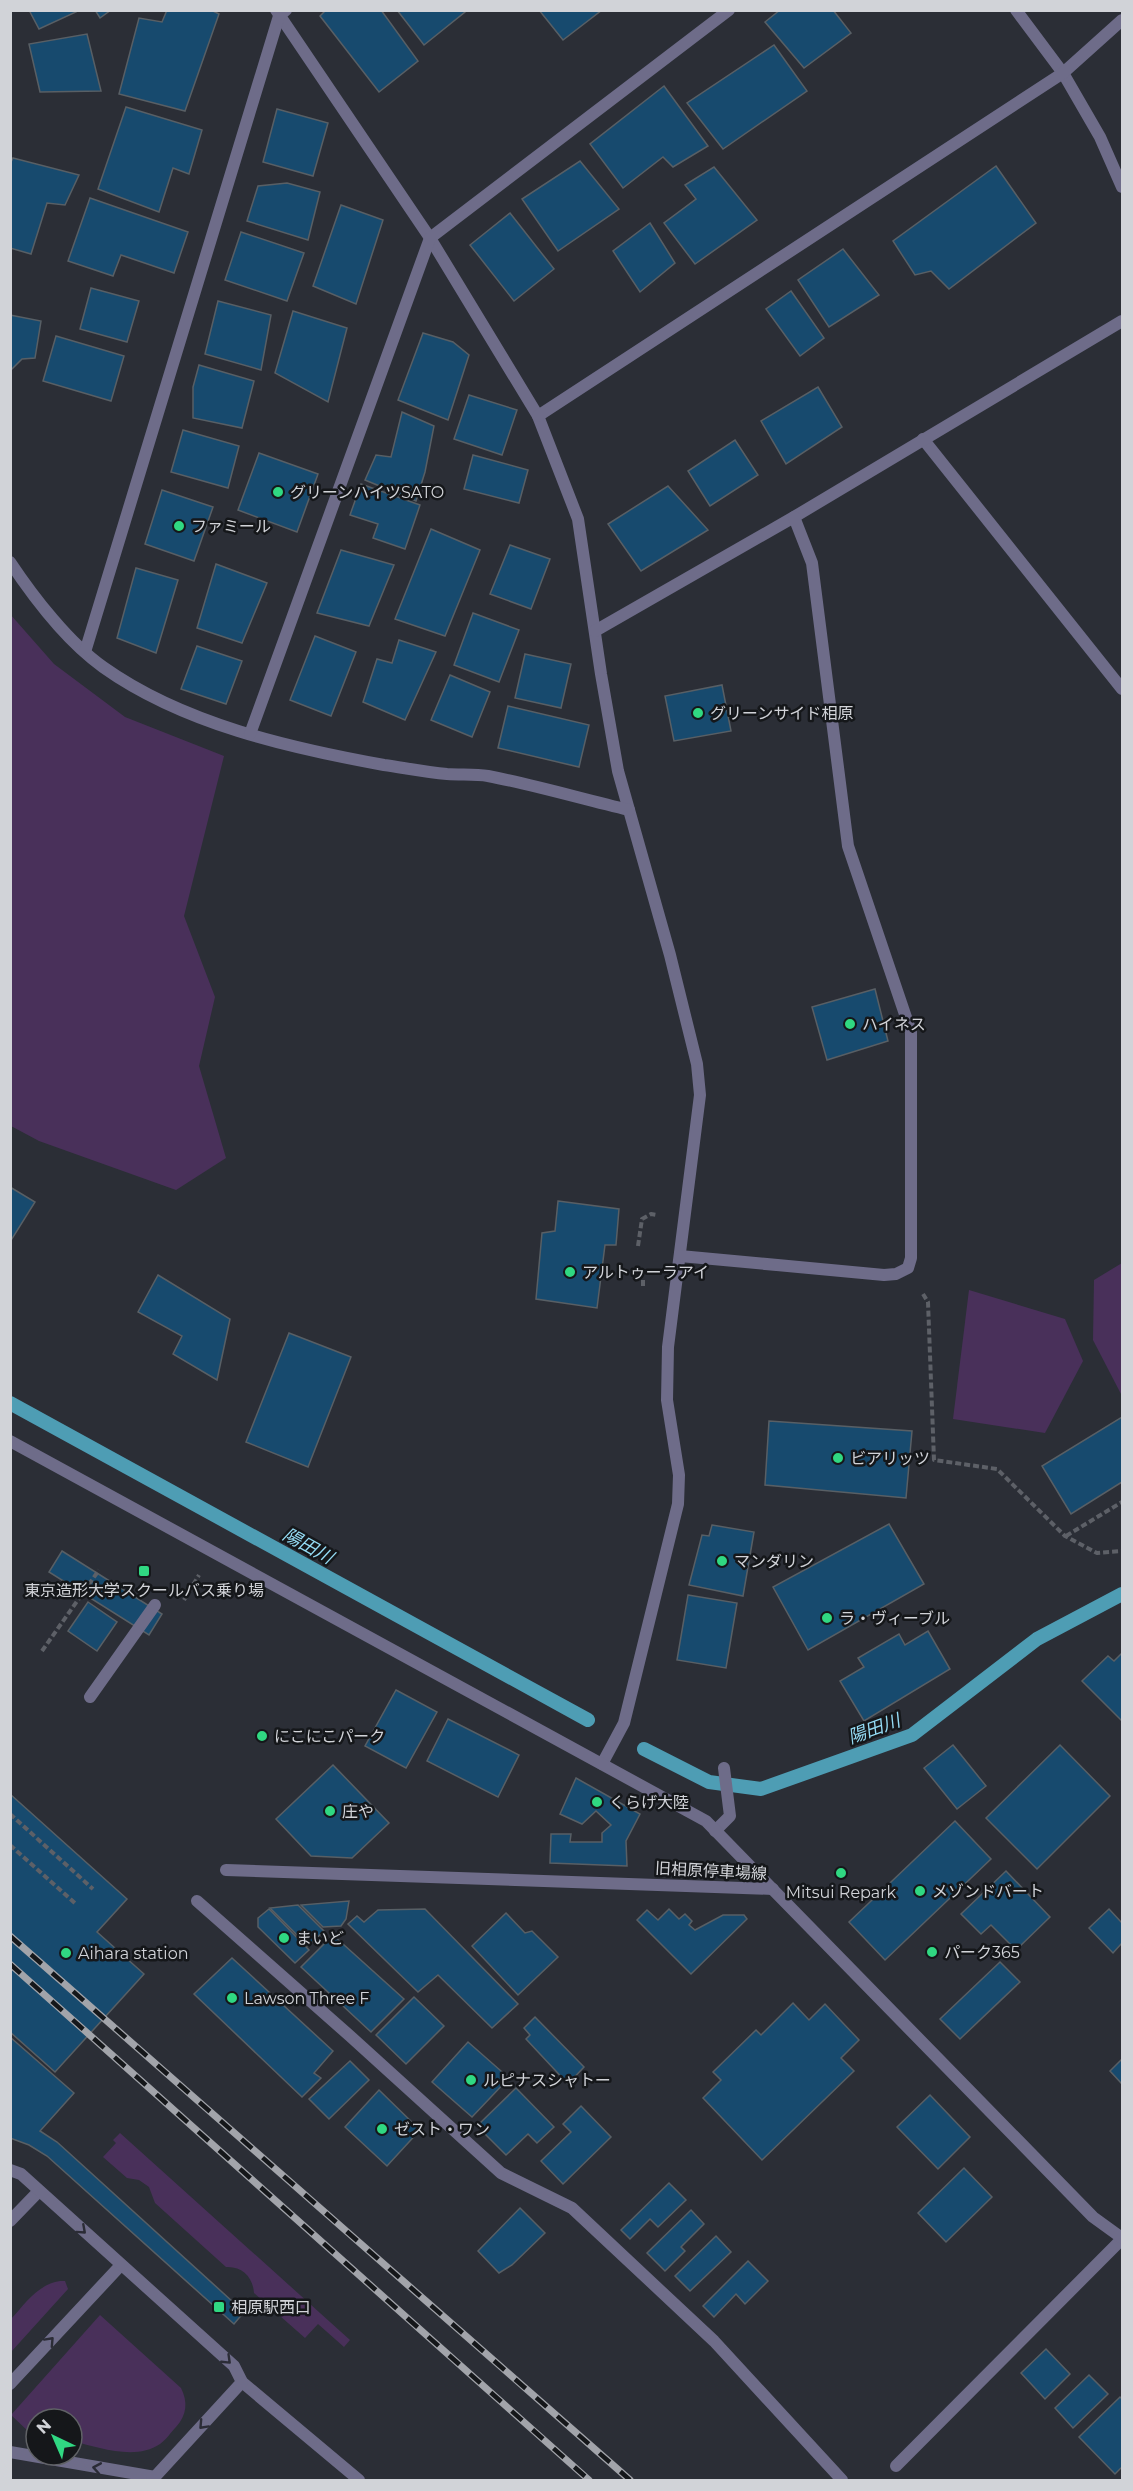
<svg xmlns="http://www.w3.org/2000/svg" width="1133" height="2491" viewBox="0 0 1133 2491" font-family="Montserrat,'Noto Sans JP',sans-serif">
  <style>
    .green { fill: #49305a }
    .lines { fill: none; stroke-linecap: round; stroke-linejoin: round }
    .stream { stroke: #4e9db4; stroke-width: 14 }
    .building { fill: #174a6e; stroke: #585f65; stroke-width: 1.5 }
    .path { stroke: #5d6067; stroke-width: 4; stroke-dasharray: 6 3; stroke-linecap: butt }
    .lane { stroke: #6e6c89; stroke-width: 12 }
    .street { stroke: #6e6c89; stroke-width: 12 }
    .rail-casing { stroke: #a2a4aa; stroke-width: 7 }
    .rail { stroke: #15171a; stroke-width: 4.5; stroke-dasharray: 14; stroke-linecap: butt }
    .oneway { stroke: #2b2c36 }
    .poi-dot { fill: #30d882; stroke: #15171a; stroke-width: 2 }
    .labels { text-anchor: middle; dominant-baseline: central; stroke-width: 5; stroke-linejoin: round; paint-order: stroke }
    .poi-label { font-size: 16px; fill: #d1d3d8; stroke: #15171a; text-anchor: start }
    .street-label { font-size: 16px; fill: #d1d3d8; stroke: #15171a }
    .water-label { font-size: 18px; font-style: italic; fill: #94dbf4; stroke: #15171a }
  </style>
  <rect width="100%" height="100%" fill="#2b2e36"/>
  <g class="green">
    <path d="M10,614L54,664L125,717L224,756L184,916L215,997L199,1066L226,1158L176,1190L39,1141L11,1126Z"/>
    <path d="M1122,1263V1393L1121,1394L1093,1340L1094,1280Z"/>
    <path d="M969,1290L1065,1319L1083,1361L1045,1433L953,1419Z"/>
    <path d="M120,2133L350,2340L344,2347L318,2324L305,2338L254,2293C253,2277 242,2266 226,2267L155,2203L149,2187L139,2180L127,2178L103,2157L116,2143L113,2140Z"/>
    <path d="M60,2281H65L68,2289L11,2352V2319C25,2304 38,2284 60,2281Z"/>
    <path d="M100,2315L181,2388C188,2402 187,2415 176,2427C171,2432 166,2440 160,2444C135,2461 98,2447 72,2441V2419H36V2434L29,2432L11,2415Z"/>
  </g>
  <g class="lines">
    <g class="stream">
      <path d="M10,1403L588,1720"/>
      <path d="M644,1749L709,1782L761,1789L912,1735L1037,1639L1122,1594"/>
    </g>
  </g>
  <g class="building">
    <path d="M29,10H75L76,12L39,29Z"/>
    <path d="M95,10H111L100,18Z"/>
    <path d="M167,10H211L219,14L185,111L119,94L139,18L162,22Z"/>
    <path d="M326,10H381L418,61L379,92L320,16Z"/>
    <path d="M397,10H464L465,12L424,45Z"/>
    <path d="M539,10H602L563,40Z"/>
    <path d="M780,10H833L851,33L804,68L765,22Z"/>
    <path d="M87,34L101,91L40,92L29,44Z"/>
    <path d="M774,45L807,91L723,149L687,103Z"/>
    <path d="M664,86L708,146L673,167L663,157L623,188L590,144Z"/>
    <path d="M126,107L202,130L189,174L173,168L159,212L98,189Z"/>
    <path d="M277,109L328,123L313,176L263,162Z"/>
    <path d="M13,158L79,175L65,205L47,203L31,254L10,248V164Z"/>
    <path d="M580,161L619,209L558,251L522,199Z"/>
    <path d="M996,166L1036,223L949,289L931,271L915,275L893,241Z"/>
    <path d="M714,167L757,220L695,264L664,223L696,199L685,185Z"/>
    <path d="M287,183L320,192L308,240L247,221L258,186Z"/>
    <path d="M90,198L188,232L174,273L121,255L113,276L68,261Z"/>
    <path d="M341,205L383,220L356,304L313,286Z"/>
    <path d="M510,213L554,269L514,301L470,245Z"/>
    <path d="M650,223L675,263L640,292L613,251Z"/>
    <path d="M241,232L304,253L287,301L225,280Z"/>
    <path d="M843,249L879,295L829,327L798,280Z"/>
    <path d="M91,288L139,301L127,342L80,329Z"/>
    <path d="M791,291L824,338L800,356L766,309Z"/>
    <path d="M218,301L271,315L261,370L205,354Z"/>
    <path d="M293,311L347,328L328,402L275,373Z"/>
    <path d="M10,315L41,321L35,358L22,359L12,369H10Z"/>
    <path d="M423,333L453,342L469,355L448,420L398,400Z"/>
    <path d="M56,336L124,356L111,401L43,381Z"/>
    <path d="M199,365L254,381L242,428L193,418V387Z"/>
    <path d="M818,387L842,427L786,464L761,421Z"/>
    <path d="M469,395L517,410L502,455L454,439Z"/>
    <path d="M402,412L434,426L425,472L416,501L365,480L376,455L391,457Z"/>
    <path d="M183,430L239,446L228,488L171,472Z"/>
    <path d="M735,440L758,475L710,506L688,471Z"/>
    <path d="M259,453L318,474L297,532L238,510Z"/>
    <path d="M473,455L528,470L519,503L464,489Z"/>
    <path d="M361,484L420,505L405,549L373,538L378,524L350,515Z"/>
    <path d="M668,486L708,530L641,571L608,524Z"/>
    <path d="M162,490L213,507L194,561L145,544Z"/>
    <path d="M431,529L480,550L445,636L395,619Z"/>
    <path d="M510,545L550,559L531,609L490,594Z"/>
    <path d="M341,550L394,565L369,626L317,613Z"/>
    <path d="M216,564L267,583L242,643L197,628Z"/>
    <path d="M136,568L178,580L156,653L117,638Z"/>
    <path d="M473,613L519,630L499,682L454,665Z"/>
    <path d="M315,636L356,652L331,716L290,700Z"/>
    <path d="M399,640L436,652L405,720L363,702L377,659L392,663Z"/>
    <path d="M197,646L242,661L226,704L181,689Z"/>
    <path d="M525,654L571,664L561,708L515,698Z"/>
    <path d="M450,675L490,692L472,737L431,720Z"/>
    <path d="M722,685L731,731L674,741L665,696Z"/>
    <path d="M508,706L589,725L579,767L498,748Z"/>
    <path d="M875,989L888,1041L827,1060L812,1007Z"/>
    <path d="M10,1187L35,1202L10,1242Z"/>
    <path d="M558,1201L619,1209L616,1245H605L597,1308L536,1299L542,1233L555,1231Z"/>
    <path d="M158,1275L230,1319L217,1380L173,1354L182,1336L138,1312Z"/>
    <path d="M289,1333L351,1357L308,1467L246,1442Z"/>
    <path d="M1122,1417V1482L1071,1514L1042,1466Z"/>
    <path d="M769,1421L912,1431L906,1498L765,1485Z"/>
    <path d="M889,1524L924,1584L808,1650L773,1587Z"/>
    <path d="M712,1525L754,1532L743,1596L689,1585L702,1535L709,1536Z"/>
    <path d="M62,1551L162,1614L149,1635L49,1572Z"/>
    <path d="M688,1595L737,1603L726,1668L677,1660Z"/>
    <path d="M88,1602L117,1622L97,1651L68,1631Z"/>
    <path d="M928,1631L950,1669L864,1721L840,1681L864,1667L858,1658L899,1634L905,1645Z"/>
    <path d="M1122,1653V1719L1121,1720L1082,1681L1108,1656L1114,1661Z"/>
    <path d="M396,1690L437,1712L406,1768L365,1746Z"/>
    <path d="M448,1719L519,1755L498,1797L427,1761Z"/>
    <path d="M953,1745L986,1786L957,1809L924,1768Z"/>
    <path d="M1060,1745L1110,1796L1037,1869L986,1818Z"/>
    <path d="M333,1765L389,1823L352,1858L311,1856L276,1819Z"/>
    <path d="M576,1778L640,1814L626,1841L627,1866L550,1863L551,1834H571L570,1842H602V1833L611,1825L596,1811L582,1824L560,1814Z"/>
    <path d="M10,1794L127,1899L97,1932L144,1974L55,2072L10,2032Z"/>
    <path d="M955,1821L991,1859L885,1960L849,1922Z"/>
    <path d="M1006,1871L1050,1917L1016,1950L991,1925L981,1934L961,1914Z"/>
    <path d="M349,1901L346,1919L341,1926L323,1927L301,1905Z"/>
    <path d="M298,1905L324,1931L308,1946L270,1908Z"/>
    <path d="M269,1909L309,1950L295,1963L258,1927V1918Z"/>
    <path d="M425,1909L518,2004L492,2028L438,1975L418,1992L348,1924L357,1916L364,1922L378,1910Z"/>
    <path d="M669,1909L679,1919L685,1914L692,1921L689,1925L695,1930L723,1915H744L747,1919L691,1974L637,1920L647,1910L658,1920Z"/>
    <path d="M1109,1909L1122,1923V1943L1113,1953L1089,1928Z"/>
    <path d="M506,1913L525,1933L532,1931L558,1957L518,1995L472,1946Z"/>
    <path d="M333,1935L404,1999L371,2032L301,1967Z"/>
    <path d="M232,1958L333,2051L314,2073L321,2078L302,2097L194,1994Z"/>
    <path d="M1000,1962L1020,1982L960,2039L940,2019Z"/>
    <path d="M414,1997L444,2026L406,2064L376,2035Z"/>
    <path d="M793,2003L809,2020L825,2004L859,2040L841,2058L854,2071L762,2160L703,2098L721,2080L713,2072L756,2030L761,2035Z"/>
    <path d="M535,2017L584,2067L568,2084L526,2039L530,2035L524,2028Z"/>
    <path d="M10,2037L74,2093L40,2131L57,2142L244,2312L234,2324L47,2156L29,2145L10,2138Z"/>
    <path d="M468,2042L509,2078L472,2117L432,2082Z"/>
    <path d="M1122,2059V2084L1110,2071Z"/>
    <path d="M350,2061L369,2080L329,2119L309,2099Z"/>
    <path d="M516,2088L554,2127L537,2143L528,2134L506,2155L477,2126Z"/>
    <path d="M379,2090L420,2130L387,2166L345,2127Z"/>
    <path d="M930,2095L970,2137L938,2169L897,2127Z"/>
    <path d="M581,2106L611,2137L563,2184L541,2161L571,2132L563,2124Z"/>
    <path d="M964,2168L992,2197L946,2242L918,2213Z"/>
    <path d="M669,2183L686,2200L658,2227L650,2219L630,2239L621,2230Z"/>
    <path d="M520,2208L545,2233L512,2265L499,2273L478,2251Z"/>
    <path d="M691,2210L704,2224L681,2247L685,2251L665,2271L647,2253Z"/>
    <path d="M716,2236L731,2252L690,2291L675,2276Z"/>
    <path d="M748,2261L768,2281L745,2304L736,2294L714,2317L703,2306Z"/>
    <path d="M1046,2349L1070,2374L1045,2399L1021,2373Z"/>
    <path d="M1089,2375L1108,2394L1073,2428L1055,2408Z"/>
    <path d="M1120,2397L1122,2399V2467L1115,2474L1079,2437Z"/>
  </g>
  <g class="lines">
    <g class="path">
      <path d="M638,1246L642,1219L651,1214L657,1215"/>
      <path d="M643,1280V1289"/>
      <path d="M923,1294L928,1302L934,1460L997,1469L1065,1536L1097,1553L1122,1551"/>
      <path d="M1066,1536L1122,1502"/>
      <path d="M184,1600L199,1575"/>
      <path d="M42,1651L99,1570"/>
      <path d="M10,1814L93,1889"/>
      <path d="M10,1845L77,1905"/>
    </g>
    <g class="lane">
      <path d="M715,1831L730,1816L724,1768"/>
      <path d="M197,1901L350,2036L501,2173L572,2208L714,2341L842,2480"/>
      <path d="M10,2221L39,2191"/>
      <path d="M10,2384L121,2265"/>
      <path d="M896,2466L1122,2239"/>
    </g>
    <g class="street">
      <path d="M276,10L430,238L538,416L578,519L601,674L618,771L670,955L697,1064L700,1095L668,1347L667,1400L679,1475L678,1504L624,1723L602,1764"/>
      <path d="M1016,10L1063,73L1100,137L1122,187"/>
      <path d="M538,416L1063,73L1122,20"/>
      <path d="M923,439L1122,689"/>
      <path d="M10,562C34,598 69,643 103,667C183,724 290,748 384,765C405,768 426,772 447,774C461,775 475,774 488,776C535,785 582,799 629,810"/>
      <path d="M595,631L794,517L1122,321"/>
      <path d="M85,652L279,16L286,10"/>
      <path d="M250,734L430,238L729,10"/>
      <path d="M680,1256L884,1275L896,1274L908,1268L911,1258V1032L848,846L812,563L794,517"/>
      <path d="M10,1441L706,1821L1093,2217L1122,2238"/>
      <path d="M90,1697L155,1605"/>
      <path d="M226,1870L773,1889"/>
      <path d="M10,2170L21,2174L234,2366L242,2382L359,2480"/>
      <path d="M10,2452L155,2477"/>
      <path d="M152,2480L242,2382"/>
    </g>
    <g class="rail-casing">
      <g id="rail">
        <path d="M10,1936L630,2480"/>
        <path d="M10,1964L589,2480"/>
      </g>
    </g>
    <use href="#rail" class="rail"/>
  </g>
  <defs><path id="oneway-chevron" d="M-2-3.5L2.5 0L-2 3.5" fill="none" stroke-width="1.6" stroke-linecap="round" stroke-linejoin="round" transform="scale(1.5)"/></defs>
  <g class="oneway">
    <use href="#oneway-chevron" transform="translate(82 2230) rotate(42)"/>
    <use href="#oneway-chevron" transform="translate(50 2341) rotate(-47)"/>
    <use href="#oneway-chevron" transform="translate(227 2360) rotate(44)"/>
    <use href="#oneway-chevron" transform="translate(203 2425) rotate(133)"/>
    <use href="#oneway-chevron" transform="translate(97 2468) rotate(-170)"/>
  </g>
  <g class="poi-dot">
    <circle cx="278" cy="492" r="6"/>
    <circle cx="179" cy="526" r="6"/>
    <circle cx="698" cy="713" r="6"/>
    <circle cx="850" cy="1024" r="6"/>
    <circle cx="570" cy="1272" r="6"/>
    <circle cx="838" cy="1458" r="6"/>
    <circle cx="722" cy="1561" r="6"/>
    <rect x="138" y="1565" width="12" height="12" rx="3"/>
    <circle cx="827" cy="1618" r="6"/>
    <circle cx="262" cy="1736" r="6"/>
    <circle cx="597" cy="1802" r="6"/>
    <circle cx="330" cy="1811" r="6"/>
    <circle cx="841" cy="1873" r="6"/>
    <circle cx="920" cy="1891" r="6"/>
    <circle cx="284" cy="1938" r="6"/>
    <circle cx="932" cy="1952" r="6"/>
    <circle cx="66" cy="1953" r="6"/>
    <circle cx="232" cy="1998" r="6"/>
    <circle cx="471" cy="2080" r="6"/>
    <circle cx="382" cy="2129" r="6"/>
    <rect x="213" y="2301" width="12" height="12" rx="3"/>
  </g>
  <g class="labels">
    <g class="poi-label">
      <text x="290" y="492">グリーンハイツSATO</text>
      <text x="191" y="526">ファミール</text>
      <text x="710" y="713">グリーンサイド相原</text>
      <text x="862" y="1024">ハイネス</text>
      <text x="582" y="1272">アルトゥーラアイ</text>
      <text x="850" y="1458">ビアリッツ</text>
      <text x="734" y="1561">マンダリン</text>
      <text x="144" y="1590" text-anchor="middle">東京造形大学スクールバス乗り場</text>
      <text x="839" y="1618">ラ・ヴィーブル</text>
      <text x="274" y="1736">にこにこパーク</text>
      <text x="609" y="1802">くらげ大陸</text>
      <text x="342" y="1811">庄や</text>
      <text x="932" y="1891">メゾンドバート</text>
      <text x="841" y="1892" text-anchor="middle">Mitsui Repark</text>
      <text x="296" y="1938">まいど</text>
      <text x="944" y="1952">パーク365</text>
      <text x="78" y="1953">Aihara station</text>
      <text x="244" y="1998">Lawson Three F</text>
      <text x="483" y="2080">ルピナスシャトー</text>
      <text x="394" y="2129">ゼスト・ワン</text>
      <text x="231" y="2307">相原駅西口</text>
    </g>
    <g class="street-label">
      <text transform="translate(711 1871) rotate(3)">旧相原停車場線</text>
    </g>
    <g class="water-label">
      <text transform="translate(308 1546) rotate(29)">陽田川</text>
      <text transform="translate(874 1729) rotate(-20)">陽田川</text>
    </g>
  </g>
  <rect width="1133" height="2491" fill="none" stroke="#d1d3d8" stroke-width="24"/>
  <g transform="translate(54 2437) rotate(316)"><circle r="28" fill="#15171a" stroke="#606266" stroke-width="1.5"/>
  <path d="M0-4.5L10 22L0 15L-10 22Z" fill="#30d882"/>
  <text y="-9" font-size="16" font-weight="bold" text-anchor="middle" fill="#d1d3d8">N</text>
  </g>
</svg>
